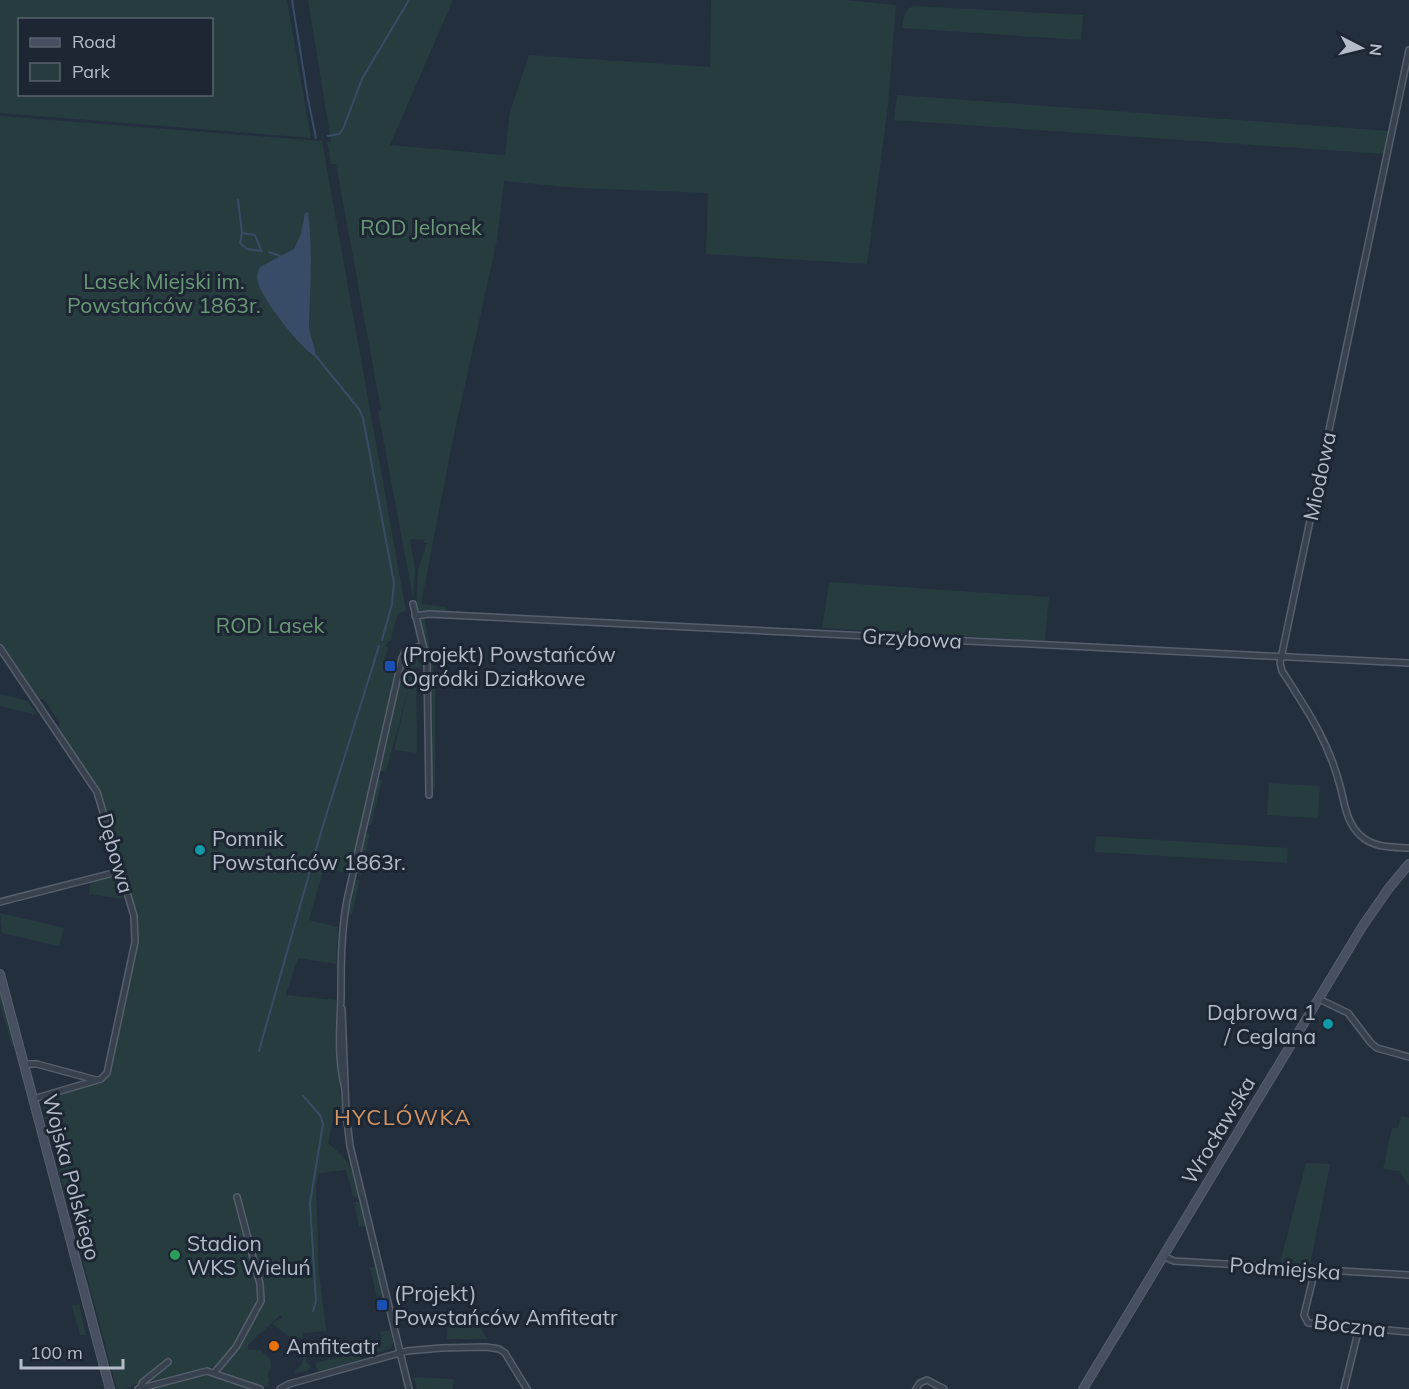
<svg xmlns="http://www.w3.org/2000/svg" width="1409" height="1389" viewBox="0 0 1409 1389" font-family="Mulish,sans-serif">
  <style>
    .green { fill: #263c3f; fill-rule: evenodd }
    .water { fill: #394c67 }
    .lines { fill: none; stroke-linecap: round; stroke-linejoin: round }
    .stream { stroke: #394c67; stroke-width: 2 }
    .street-casing { stroke: #565f6c; stroke-width: 8 }
    .secondary-casing { stroke: #565f6c; stroke-width: 10 }
    .street { stroke: #38414e; stroke-width: 5 }
    .secondary { stroke: #465061; stroke-width: 8 }
    .transit-dot { fill: #1a4fb4; stroke: #1d2633; stroke-width: 2 }
    .culture-dot { fill: #0f9aa8; stroke: #1d2633; stroke-width: 2 }
    .leisure-dot { fill: #2e9e5b; stroke: #1d2633; stroke-width: 2 }
    .food-dot { fill: #e8710a; stroke: #1d2633; stroke-width: 2 }
    .labels { text-anchor: middle; dominant-baseline: central; stroke-width: 6; stroke-linejoin: round; paint-order: stroke }
    .park-label { font-size: 21px; fill: #6b9a76; stroke: #1d2633 }
    .street-label { font-size: 21px; fill: #b4bcc9; stroke: #1d2633 }
    .poi-label { font-size: 21px; fill: #b4bcc9; stroke: #1d2633; text-anchor: start }
    .neighbourhood-label { font-size: 22px; letter-spacing: 1.5px; fill: #d59563; stroke: #1d2633 }
  </style>
  <rect width="100%" height="100%" fill="#242f3e"/>
  <g class="green">
    <path d="M0,0H287L311,138L0,113ZM20,20H212V94H20Z"/>
    <path d="M308,0H453L390,145L505,155L510,111L529,55L710,67L711,0H845L896,5L888,106L867,264L706,254L708,193L578,188L504,181L497,240L453,439L421,604L446,607L445,613L419,612L416,609L418,570L427,543H424V540L410,539L415,569L413,598L378,411L381,410L336,164H331L327,142H331Z"/>
    <path d="M914,6L1083,15L1081,40L902,28C904,18 903,9 914,6Z"/>
    <path d="M897,95L1389,131L1384,154L894,120Z"/>
    <path d="M0,116L322,141L406,611L398,613L390,641H388L386,646L388,647L383,665L397,669L349,874L324,868L309,920L338,927L336,964L298,958L286,995L336,1000V1047L342,1113L334,1115L328,1143C352,1163 352,1168 359,1198L353,1196L346,1170L319,1173L316,1184L319,1272L330,1360L363,1351L360,1360L320,1371L316,1368V1363L329,1359L326,1331L303,1333V1338L292,1339L272,1323L282,1318L280,1315L248,1345V1350H260L270,1359L271,1367L267,1376L269,1378L268,1387C248,1384 230,1375 212,1367L147,1385L135,1384L127,1389H117L55,1155L61,1152L60,1144L52,1143L41,1100L45,1097L102,1083L106,1080L111,1073L137,946L138,931L133,904L104,803L94,781L59,731L58,726L61,723L58,720L54,722L57,719L43,698L38,701L0,645Z"/>
    <path d="M829,582L1049,597L1045,641L822,628Z"/>
    <path d="M424,616L433,667V688L435,689V789L431,787L429,656L419,622Z"/>
    <path d="M413,651L422,667L413,668H416L417,753L394,750L410,682L386,772L380,771L405,659L407,653Z"/>
    <path d="M0,694L28,701L37,715L0,706Z"/>
    <path d="M378,779L382,780L371,826L367,825Z"/>
    <path d="M1269,783L1320,786L1318,818L1267,815Z"/>
    <path d="M365,833L370,834L361,875L356,873Z"/>
    <path d="M1096,836L1288,848L1287,863L1095,852Z"/>
    <path d="M117,875L123,899L89,894L90,881Z"/>
    <path d="M356,880H360L352,915L348,914L354,881Z"/>
    <path d="M0,913L64,928L59,946L2,933Z"/>
    <path d="M0,988L15,1045L12,1046L0,1004Z"/>
    <path d="M1401,1116L1409,1118V1186L1400,1171L1383,1169L1392,1128H1398Z"/>
    <path d="M53,1152L84,1272H83L52,1155Z"/>
    <path d="M1306,1163L1330,1164L1310,1265L1280,1263Z"/>
    <path d="M354,1202H360L366,1226L359,1227Z"/>
    <path d="M375,1266L382,1295L377,1297L370,1268Z"/>
    <path d="M85,1280H87L115,1389L113,1388Z"/>
    <path d="M79,1304L86,1333V1335H80L72,1306Z"/>
    <path d="M448,1321L477,1323L487,1339H447Z"/>
    <path d="M390,1330L393,1342L391,1348L377,1353L374,1343L382,1341L380,1332Z"/>
    <path d="M304,1342L306,1362L311,1366L307,1371L295,1373V1370C306,1364 306,1354 297,1345Z"/>
    <path d="M202,1375L216,1376L251,1389H149Z"/>
    <path d="M414,1377L454,1379L453,1389H417Z"/>
  </g>
  <path class="water" d="M308,212C313,249 310,288 309,325C309,336 317,349 315,356C302,350 263,300 259,285C256,278 257,273 260,267L294,249L301,234L305,213Z"/>
  <g class="lines">
    <g class="stream">
      <path d="M292,0L308,99L316,138"/>
      <path d="M328,136L339,134L343,129L362,79L409,0"/>
      <path d="M238,200L242,233L240,243L247,249L262,251"/>
      <path d="M242,233L255,235L261,250"/>
      <path d="M269,252L280,256"/>
      <path d="M315,355L359,409L363,418L394,583L392,604L382,640"/>
      <path d="M259,1051L321,832L379,646"/>
      <path d="M303,1096L320,1115L323,1124L310,1203L316,1301L313,1311"/>
    </g>
    <g class="street-casing">
      <g id="street">
        <path d="M1409,50L1280,663L1282,671C1306,708 1329,742 1340,786C1345,804 1346,823 1361,836C1374,848 1392,847 1409,848"/>
        <path d="M413,604L427,662L429,795"/>
        <path d="M415,616L429,614L1409,663"/>
        <path d="M0,648L97,792L134,916L135,942L107,1073L101,1079L33,1099"/>
        <path d="M0,902L121,871"/>
        <path d="M1319,999L1348,1013L1371,1043L1377,1048L1409,1057"/>
        <path d="M342,1009L346,1112L350,1146L409,1389"/>
        <path d="M24,1064H37L96,1080"/>
        <path d="M345,1089C337,1058 340,1029 341,997C341,965 341,933 347,900L402,658L405,652L423,645"/>
        <path d="M1163,1256L1174,1261L1409,1275"/>
        <path d="M1315,1270L1304,1315L1308,1323L1409,1332"/>
        <path d="M215,1372L236,1347L261,1301L260,1284L237,1197"/>
        <path d="M140,1388L143,1382L168,1362"/>
        <path d="M138,1389L207,1371L260,1389"/>
        <path d="M280,1389L289,1384L407,1351L441,1348L486,1347L499,1349L505,1353L527,1389"/>
        <path d="M916,1389L920,1383L927,1380L944,1389"/>
        <path d="M1344,1389L1359,1328"/>
      </g>
    </g>
    <g class="secondary-casing">
      <g id="secondary">
        <path d="M0,974L110,1389"/>
        <path d="M1083,1389L1362,927L1389,888L1409,864"/>
      </g>
    </g>
    <use href="#street" class="street"/>
    <use href="#secondary" class="secondary"/>
  </g>
  <g class="transit-dot">
    <rect x="384" y="660" width="12" height="12" rx="3"/>
    <rect x="376" y="1299" width="12" height="12" rx="3"/>
  </g>
  <g class="culture-dot">
    <circle cx="200" cy="850" r="6"/>
    <circle cx="1328" cy="1024" r="6"/>
  </g>
  <circle class="leisure-dot" cx="175" cy="1255" r="6"/>
  <circle class="food-dot" cx="274" cy="1346" r="6"/>
  <g class="labels">
    <g class="park-label">
      <text x="421" y="227">ROD Jelonek</text>
      <text x="164" y="281">Lasek Miejski im.<tspan x="164" dy="24">Powstańców 1863r.</tspan></text>
      <text x="270" y="625">ROD Lasek</text>
    </g>
    <g class="street-label">
      <text transform="translate(1319 476) rotate(-78)">Miodowa</text>
      <text transform="translate(912 638) rotate(3)">Grzybowa</text>
      <text transform="translate(116 853) rotate(74)">Dębowa</text>
      <text transform="translate(1218 1130) rotate(-59)">Wrocławska</text>
      <text transform="translate(72 1177) rotate(75)">Wojska Polskiego</text>
      <text transform="translate(1285 1268) rotate(4)">Podmiejska</text>
      <text transform="translate(1350 1325) rotate(7)">Boczna</text>
    </g>
    <g class="poi-label">
      <text x="402" y="654">(Projekt) Powstańców<tspan x="402" dy="24">Ogródki Działkowe</tspan></text>
      <text x="212" y="838">Pomnik<tspan x="212" dy="24">Powstańców 1863r.</tspan></text>
      <text x="1316" y="1012" text-anchor="end">Dąbrowa 1<tspan x="1316" dy="24">/ Ceglana</tspan></text>
      <text x="187" y="1243">Stadion<tspan x="187" dy="24">WKS Wieluń</tspan></text>
      <text x="394" y="1293">(Projekt)<tspan x="394" dy="24">Powstańców Amfiteatr</tspan></text>
      <text x="286" y="1346">Amfiteatr</text>
    </g>
    <g class="neighbourhood-label">
      <text x="403" y="1117">HYCLÓWKA</text>
    </g>
  </g>
  <rect x="18" y="18" width="195" height="78" fill="#1d2633" stroke="#59626f" stroke-width="1.5"/>
  <rect x="30" y="38" width="30" height="9" fill="#465061" stroke="#59626f" stroke-width="1.5"/>
  <text x="72" y="48" font-size="18" fill="#b4bcc9">Road</text>
  <rect x="30" y="63" width="30" height="18" fill="#263c3f" stroke="#59626f" stroke-width="1.5"/>
  <text x="72" y="78" font-size="18" fill="#b4bcc9">Park</text>
  <g transform="translate(1361 48) rotate(97)" stroke="#1d2633" stroke-width="4.5" paint-order="stroke">
  <path d="M0-4.5L10 22L0 15L-10 22Z" fill="#b4bcc9"/>
  <text y="-9" font-size="16" font-weight="bold" text-anchor="middle" fill="#b4bcc9">N</text>
  </g>
  <path d="M21 1359v9h102v-9" fill="none" stroke="#b4bcc9" stroke-width="3"/>
  <text x="30" y="1359" font-size="18" fill="#b4bcc9" stroke="#1d2633" stroke-width="4.5" paint-order="stroke">100 m</text>
</svg>
